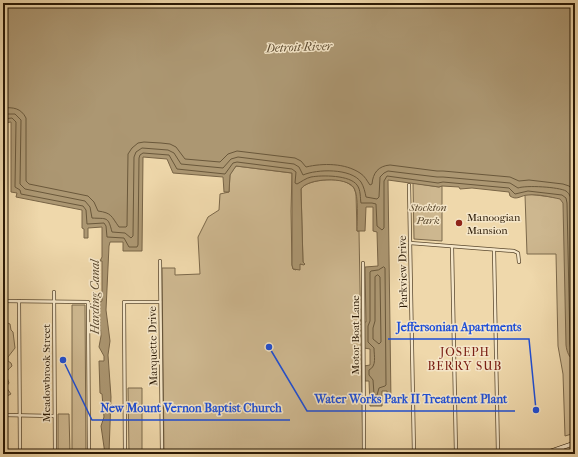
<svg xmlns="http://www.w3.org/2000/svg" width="578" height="457" viewBox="0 0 578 457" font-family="'IM FELL French Canon',serif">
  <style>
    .green { fill: #cdb78f; stroke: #7b684a }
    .water { fill: #ac9772; stroke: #786446 }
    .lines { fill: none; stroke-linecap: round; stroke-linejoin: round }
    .shore { stroke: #6a583b; stroke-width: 1 }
    .street-casing { stroke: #5a482e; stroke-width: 4 }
    .secondary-casing { stroke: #291804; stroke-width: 5 }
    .street { stroke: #f5e6c8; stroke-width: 2.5 }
    .secondary { stroke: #f5e6c8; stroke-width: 3.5 }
    .poi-dot { fill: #8f2418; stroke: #f5e6c8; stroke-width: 1.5 }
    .labels { text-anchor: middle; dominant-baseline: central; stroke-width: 3; stroke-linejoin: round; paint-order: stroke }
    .park-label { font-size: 11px; font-style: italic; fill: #5a482e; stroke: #f5e6c8 }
    .poi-label { font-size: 11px; fill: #291804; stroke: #f5e6c8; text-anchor: start }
    .street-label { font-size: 11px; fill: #291804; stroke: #f5e6c8 }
    .water-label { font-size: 12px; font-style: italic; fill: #5d4b30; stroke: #f5e6c8 }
    .neighbourhood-label { font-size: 12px; letter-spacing: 1px; fill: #7a1f14; stroke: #f5e6c8 }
    .leader { fill: none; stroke: #1d4ed8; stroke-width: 1.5 }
    .callout-dot { fill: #1d4ed8; stroke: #f5e6c8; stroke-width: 1.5 }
    .callout-label { font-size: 12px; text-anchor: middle; font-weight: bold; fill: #1d4ed8; stroke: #f5e6c8; stroke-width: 3; stroke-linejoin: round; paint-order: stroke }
  </style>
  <rect width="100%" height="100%" fill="#efd8ab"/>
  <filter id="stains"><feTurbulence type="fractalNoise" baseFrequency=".005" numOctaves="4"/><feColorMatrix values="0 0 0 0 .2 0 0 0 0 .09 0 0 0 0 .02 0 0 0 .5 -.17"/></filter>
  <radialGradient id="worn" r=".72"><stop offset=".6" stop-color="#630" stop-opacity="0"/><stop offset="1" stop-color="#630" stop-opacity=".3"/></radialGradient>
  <g class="green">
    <path d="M236,166L292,173L291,211L292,265L293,269L296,270L300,264L303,263L301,189C306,180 333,178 343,181C347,182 351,185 354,188L356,194L357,231H359L363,454H164L162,268H175V275L200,274L198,237L208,217L219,210L220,194L229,192L230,174Z"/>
    <path d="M413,183L439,187L442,186V241L414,239Z"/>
    <path d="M528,194L575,200V433L565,436L563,374L558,346L556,254H527L525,195Z"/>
    <path d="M72,305H85L86,454H72Z"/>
    <path d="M3,321L10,324L11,330L13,332L15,348L8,357V361L11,363L12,366C4,373 6,374 9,383L6,387L11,394L3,398Z"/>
    <path d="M128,388H142V454H129Z"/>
    <path d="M58,414H69L70,454H58Z"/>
  </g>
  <path class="water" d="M3,3H575V362C569,357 567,353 566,345L563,203L560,199C550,197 539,194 528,195C521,195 517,201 510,196L509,192L472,188L460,189L459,187L442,186L439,187L388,180L391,402H387V391H382V406H370L369,381H365L364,366L370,365V349L364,348L363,322H366L365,267L378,266L377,232L373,231V207H366L365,231H357C357,221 359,196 354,188C347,176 307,178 301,189L303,262L305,264L304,265L300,264V270L293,269L292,265V173L236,166L230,175L229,192H224L223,177L173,173L167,159L143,157L142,251H123V242H110L109,246L106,310L110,341L108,355L111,397L109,453V454H105L101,426L104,417L102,394L100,393L99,361H104V356L99,347L101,336L100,321H95V310L98,303L102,301V261H100L102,257V227L88,228V238H84V229L82,228V210L16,197L17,193L11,192V122L4,123L3,168Z"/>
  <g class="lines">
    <g class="shore">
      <path d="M3,108C13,107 21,108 26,118V181L29,184L88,196L94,202L98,211C112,213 111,216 119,227H126L127,226L128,154L132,148L138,143L144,142L161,143L170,144L176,147L185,159L220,162L228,154L237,151L295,158L301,161L306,167C323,163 345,163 360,173C365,176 367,181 370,185L372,184C373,173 378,166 390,165L437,171H443L510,177L519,181L529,180L563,184L569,186L575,192"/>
      <path d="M3,114H15L21,120L20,184L25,189L85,201L90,207L92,218C107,219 108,216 112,232L125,233L131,238L133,236L134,157L136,152L142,148L168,150L174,153L181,164L223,168L231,159L238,157L294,164L299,167L303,175C317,169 351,168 361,182C364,187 365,192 366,197L377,199L379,197L380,177L384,173L388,171L437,177H443L510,183L518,188C526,185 559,187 566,191C570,194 571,198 572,202L575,345"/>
      <path d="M3,119L12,118L16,122L15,187L20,190L21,194L83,206L86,210L87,224L104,223L106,226L107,237L124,238L129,247H137L138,245L139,158L140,155L143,153L169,155L177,169L225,174L233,163L237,162L292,169L296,172L295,183L297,184C301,182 306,178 311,177C322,175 350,175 357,185C361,190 360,198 361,203H372L376,204L377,226L382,230L384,228V181L387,176L438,183L443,182L509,188L515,194L528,191L562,195L566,198L567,203L570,344L571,351L575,357"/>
      <path d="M384,267L385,268L386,385L385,386L379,388L377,395L375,396L374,394L373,380L369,375V370C377,366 374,356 374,348L368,342V326L370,321V272L371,271L378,270Z"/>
      <path d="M378,275L380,277L381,342L379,344L373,339V328L375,321V277Z"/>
    </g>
    <g class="street-casing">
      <g id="street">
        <path d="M409,185L414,454"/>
        <path d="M410,243L514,251L518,253L519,262"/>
        <path d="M452,247L456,454"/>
        <path d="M494,250L498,454"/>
        <path d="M160,261L162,454"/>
        <path d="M363,263L364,454"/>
        <path d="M54,292L55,454"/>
        <path d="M3,301L88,302L89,454"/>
        <path d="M19,301L20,454"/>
        <path d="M3,415L54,416"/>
        <path d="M125,454L124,302H160"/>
        <path d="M560,454L563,447"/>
      </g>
    </g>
    <g class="secondary-casing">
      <path id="secondary" d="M543,454L575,443"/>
    </g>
    <use href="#street" class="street"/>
    <use href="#secondary" class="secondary"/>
  </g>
  <circle class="poi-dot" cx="459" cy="223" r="4"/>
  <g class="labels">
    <g class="park-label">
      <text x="428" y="207">Stockton<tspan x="428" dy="13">Park</tspan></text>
    </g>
    <g class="poi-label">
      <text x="467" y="217">Manoogian<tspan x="467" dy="13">Mansion</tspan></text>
    </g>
    <g class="street-label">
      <text transform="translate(403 272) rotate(-91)">Parkview Drive</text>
      <text transform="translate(355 335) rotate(-90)">Motor Boat Lane</text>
      <text transform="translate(153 346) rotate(-91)">Marquette Drive</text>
      <text transform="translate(46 373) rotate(-90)">Meadowbrook Street</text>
    </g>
    <g class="water-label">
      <text transform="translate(299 47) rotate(-2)">Detroit River</text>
      <text transform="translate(95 297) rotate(-90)">Harding Canal</text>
    </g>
    <g class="neighbourhood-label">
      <text x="465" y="352">JOSEPH<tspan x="465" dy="14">BERRY SUB</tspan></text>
    </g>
  </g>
  <path class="leader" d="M536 410L529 339H388M269 347L307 411H515M63 360L92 420H290"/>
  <g class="callout-dot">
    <circle cx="536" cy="410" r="4"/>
    <circle cx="269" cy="347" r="4"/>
    <circle cx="63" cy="360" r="4"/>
  </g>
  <g class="callout-label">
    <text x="459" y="331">Jeffersonian Apartments</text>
    <text x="411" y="403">Water Works Park II Treatment Plant</text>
    <text x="191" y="412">New Mount Vernon Baptist Church</text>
  </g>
  <rect width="578" height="457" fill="none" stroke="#efd8ab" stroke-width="16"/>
  <rect x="4" y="4" width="570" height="449" fill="none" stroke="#291804" stroke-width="2"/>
  <rect x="8" y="8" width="562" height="441" fill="none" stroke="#291804"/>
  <rect width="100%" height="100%" filter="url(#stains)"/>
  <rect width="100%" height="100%" fill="url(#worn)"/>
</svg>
